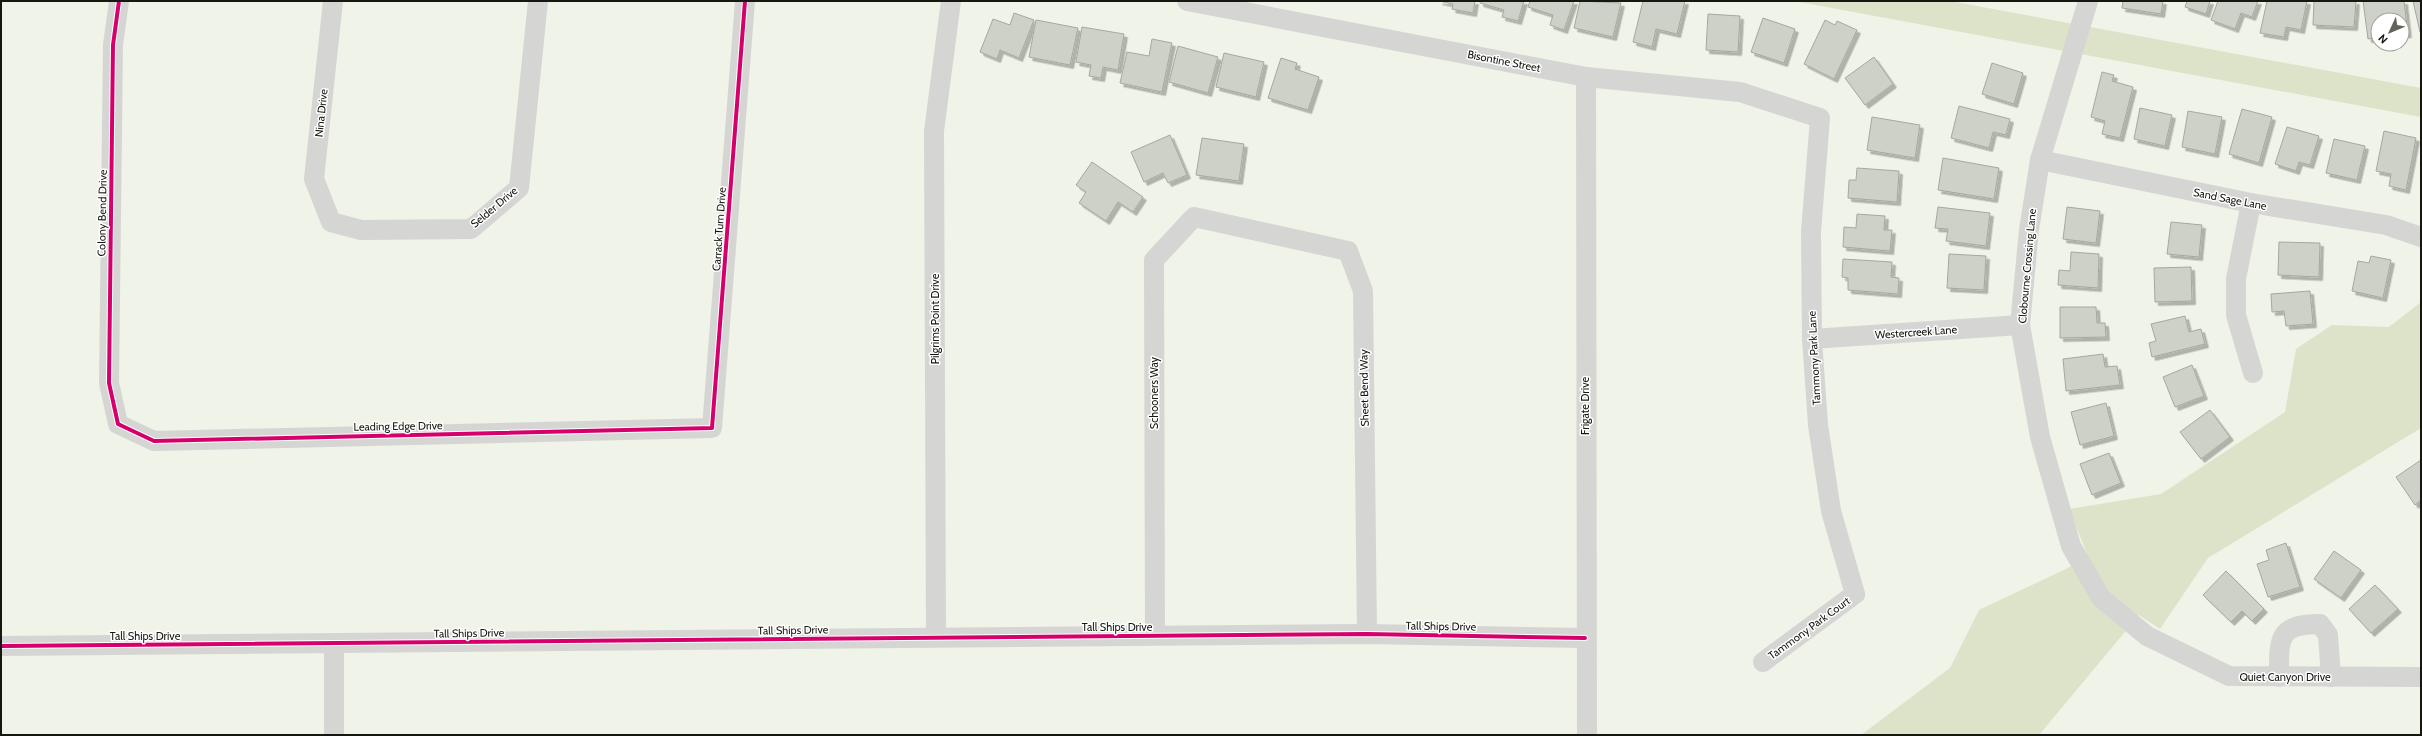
<svg xmlns="http://www.w3.org/2000/svg" width="2422" height="736" viewBox="0 0 2422 736" font-family="Cabin,sans-serif">
  <style>
    .green { fill: #dde3c9 }
    .building { fill: #ced1c8; stroke: #a5a89e; filter: url(#shadow) }
    .lines { fill: none; stroke-linecap: round; stroke-linejoin: round }
    .minor { stroke: #d5d5d3; stroke-width: 20 }
    .cycleway-casing { stroke: #fff; stroke-width: 6 }
    .cycleway { stroke: #d6006c; stroke-width: 4 }
    .labels { text-anchor: middle; dominant-baseline: central; stroke-width: 3; stroke-linejoin: round; paint-order: stroke }
    .street-label { font-size: 11px; fill: #161710; stroke: #fff }
  </style>
  <defs>
    <filter id="shadow"><feDropShadow dx="3.5" dy="3.5" stdDeviation="0" flood-color="#0004"/></filter>
  </defs>
  <rect width="100%" height="100%" fill="#f0f3e7"/>
  <g class="green">
    <path d="M1794,1H1950L2421,88V117Z"/>
    <path d="M2421,302V428L2208,558L2160,629L2139,615L2039,735H1861L1950,668L1979,610L2068,568L2088,556L2069,509L2161,494L2285,412L2296,349L2332,325L2389,327Z"/>
  </g>
  <g class="building">
    <path d="M1439,1H1475L1473,13L1452,9L1453,4Z"/>
    <path d="M1480,1H1524L1518,21L1502,17L1504,10L1480,3Z"/>
    <path d="M1530,1H1574L1564,30L1550,25L1553,15L1528,7Z"/>
    <path d="M1580,1L1621,3L1613,37L1574,28Z"/>
    <path d="M1643,1H1685L1677,34L1656,29L1652,47L1633,42Z"/>
    <path d="M2123,1H2163L2161,14L2122,8Z"/>
    <path d="M2187,1H2210L2206,14L2185,7Z"/>
    <path d="M2218,1H2258L2252,17L2241,13L2235,29L2211,20Z"/>
    <path d="M2267,1H2307L2301,30L2286,27L2284,37L2260,33Z"/>
    <path d="M2314,1H2356L2354,27L2313,25Z"/>
    <path d="M2363,1H2404L2408,34L2402,35V20H2378V37L2368,39Z"/>
    <path d="M2413,1H2421V32H2420Z"/>
    <path d="M1014,13L1034,20L1019,58L1000,50L997,59L980,52L993,19L1010,25Z"/>
    <path d="M1708,14L1740,16L1738,52L1706,50Z"/>
    <path d="M1763,18L1795,29L1784,63L1751,52Z"/>
    <path d="M1036,20L1078,28L1070,65L1029,57Z"/>
    <path d="M1825,20L1835,25L1837,21L1857,30L1834,79L1804,64Z"/>
    <path d="M1082,27L1124,34L1118,70L1103,67L1101,78L1089,76L1091,65L1076,62Z"/>
    <path d="M1152,39L1172,43L1162,92L1120,83L1127,52L1149,56Z"/>
    <path d="M1178,46L1218,57L1208,93L1169,82Z"/>
    <path d="M1224,53L1264,62L1256,97L1216,87Z"/>
    <path d="M1874,57L1893,84L1865,105L1845,78Z"/>
    <path d="M1281,58L1297,63L1295,69L1319,77L1308,110L1268,98Z"/>
    <path d="M1992,63L2023,73L2014,104L1982,94Z"/>
    <path d="M2102,72L2114,75L2112,81L2133,87L2120,138L2102,134L2105,121L2091,117Z"/>
    <path d="M1959,106L2010,119L2006,135L1993,132L1989,148L1951,138Z"/>
    <path d="M2140,108L2172,115L2165,146L2134,139Z"/>
    <path d="M2242,109L2272,117L2259,163L2229,154Z"/>
    <path d="M2188,111L2222,117L2215,154L2182,147Z"/>
    <path d="M1872,117L1920,125L1915,158L1867,150Z"/>
    <path d="M2287,127L2319,136L2310,165L2299,162L2296,171L2275,164Z"/>
    <path d="M2384,131L2416,138L2406,190L2389,186L2391,174L2376,171Z"/>
    <path d="M1170,135L1187,175L1168,183L1163,173L1144,182L1131,152Z"/>
    <path d="M1202,138L1244,144L1239,181L1196,175Z"/>
    <path d="M2334,139L2365,146L2357,180L2326,173Z"/>
    <path d="M1943,158L1999,168L1994,199L1938,190Z"/>
    <path d="M1092,162L1143,197L1133,212L1118,202L1106,221L1079,203L1086,192L1076,185Z"/>
    <path d="M1857,168L1899,171L1897,202L1848,198L1849,180H1856Z"/>
    <path d="M1938,207L1990,213L1986,246L1946,241L1948,229L1935,228Z"/>
    <path d="M2067,207L2100,211L2096,243L2063,239Z"/>
    <path d="M1857,214L1885,216L1884,230H1892L1890,251L1843,247L1844,227L1856,228Z"/>
    <path d="M2171,222L2202,225L2199,257L2167,254Z"/>
    <path d="M2279,242L2320,243L2319,277L2278,275Z"/>
    <path d="M2071,252L2099,254L2098,288L2058,285L2059,270L2070,271Z"/>
    <path d="M1949,254L1986,256L1984,290L1947,288Z"/>
    <path d="M2371,256L2391,260L2383,298L2352,291L2358,261L2369,263Z"/>
    <path d="M1843,259L1892,262L1891,277L1899,278L1898,294L1848,290V278L1842,277Z"/>
    <path d="M2191,267L2192,301L2155,302L2154,268Z"/>
    <path d="M2310,291L2313,324L2286,326L2284,311L2272,312L2271,294Z"/>
    <path d="M2060,307H2096L2097,323H2105L2106,337L2060,338Z"/>
    <path d="M2185,316L2189,332L2201,329L2205,344L2152,357L2149,343L2156,341L2151,324Z"/>
    <path d="M2103,354L2105,367L2117,366L2120,385L2066,391L2063,359Z"/>
    <path d="M2192,365L2204,396L2175,407L2163,377Z"/>
    <path d="M2106,403L2114,436L2080,445L2071,412Z"/>
    <path d="M2210,410L2230,437L2201,459L2180,432Z"/>
    <path d="M2109,453L2121,483L2092,495L2080,464Z"/>
    <path d="M2421,460V500L2415,505L2396,477Z"/>
    <path d="M2286,543L2300,587L2268,597L2257,564L2269,560L2266,550Z"/>
    <path d="M2334,551L2361,570L2341,598L2314,579Z"/>
    <path d="M2226,571L2264,609L2252,621L2242,611L2231,622L2203,595Z"/>
    <path d="M2375,585L2398,609L2371,633L2349,609Z"/>
  </g>
  <g class="lines">
    <g class="minor">
      <path d="M119,1L113,45L109,383L118,424L154,441L712,428L745,1"/>
      <path d="M333,1L314,179L331,222L361,230L471,229L519,188L538,1"/>
      <path d="M1187,1L1586,77L1740,92L1820,118L1811,232L1812,339L1818,425L1831,511L1855,594L1763,662"/>
      <path d="M2088,1L2040,160L2029,230L2020,325L2040,437L2071,546L2101,598L2147,636L2229,676L2421,677"/>
      <path d="M1586,77L1587,735"/>
      <path d="M2040,160L2251,203L2386,225L2421,237"/>
      <path d="M2251,203L2236,279V315L2253,373"/>
      <path d="M1812,339L2020,325"/>
      <path d="M1155,635L1154,260L1194,217L1348,251L1363,291L1367,634"/>
      <path d="M936,637L934,131L951,1"/>
      <path d="M334,643V735"/>
      <path d="M1,646L1367,634L1585,638"/>
      <path d="M2279,677C2279,639 2277,624 2320,624L2328,635L2331,677"/>
    </g>
    <g class="cycleway-casing">
      <g id="cycleway">
        <path d="M119,1L113,45L109,383L118,424L154,441L712,428L745,1"/>
        <path d="M1,646L1367,634L1585,638"/>
      </g>
    </g>
    <use href="#cycleway" class="cycleway"/>
  </g>
  <g class="labels">
    <g class="street-label">
      <text transform="translate(1504 61) rotate(11)">Bisontine Street</text>
      <text transform="translate(321 113) rotate(-84)">Nina Drive</text>
      <text transform="translate(2230 199) rotate(11)">Sand Sage Lane</text>
      <text transform="translate(494 207) rotate(-40)">Selder Drive</text>
      <text transform="translate(102 213) rotate(-89)">Colony Bend Drive</text>
      <text transform="translate(719 229) rotate(-86)">Carrack Turn Drive</text>
      <text transform="translate(2027 266) rotate(-85)">Clobourne Crossing Lane</text>
      <text transform="translate(935 319) rotate(-90)">Pilgrims Point Drive</text>
      <text transform="translate(1916 332) rotate(-4)">Westercreek Lane</text>
      <text transform="translate(1814 358) rotate(-93)">Tammony Park Lane</text>
      <text transform="translate(1364 388) rotate(-91)">Sheet Bend Way</text>
      <text transform="translate(1154 393) rotate(-90)">Schooners Way</text>
      <text transform="translate(1585 406) rotate(-90)">Frigate Drive</text>
      <text transform="translate(398 426) rotate(-1)">Leading Edge Drive</text>
      <text transform="translate(1441 626) rotate(1)">Tall Ships Drive</text>
      <text x="1117" y="627">Tall Ships Drive</text>
      <text transform="translate(1809 628) rotate(-36)">Tammony Park Court</text>
      <text transform="translate(793 630) rotate(-1)">Tall Ships Drive</text>
      <text transform="translate(469 633) rotate(-1)">Tall Ships Drive</text>
      <text x="145" y="636">Tall Ships Drive</text>
      <text x="2285" y="677">Quiet Canyon Drive</text>
    </g>
  </g>
  <rect width="2422" height="736" fill="none" stroke="#161710" stroke-width="4"/>
  <g transform="translate(2390 32) rotate(226)"><circle r="19" fill="#ffffff" stroke="#a2a29f"/>
  <path d="M0-3L7 15L0 10L-7 15Z" fill="#62645b"/>
  <text y="-6" font-size="11" font-weight="bold" text-anchor="middle" fill="#161710">N</text>
  </g>
</svg>
